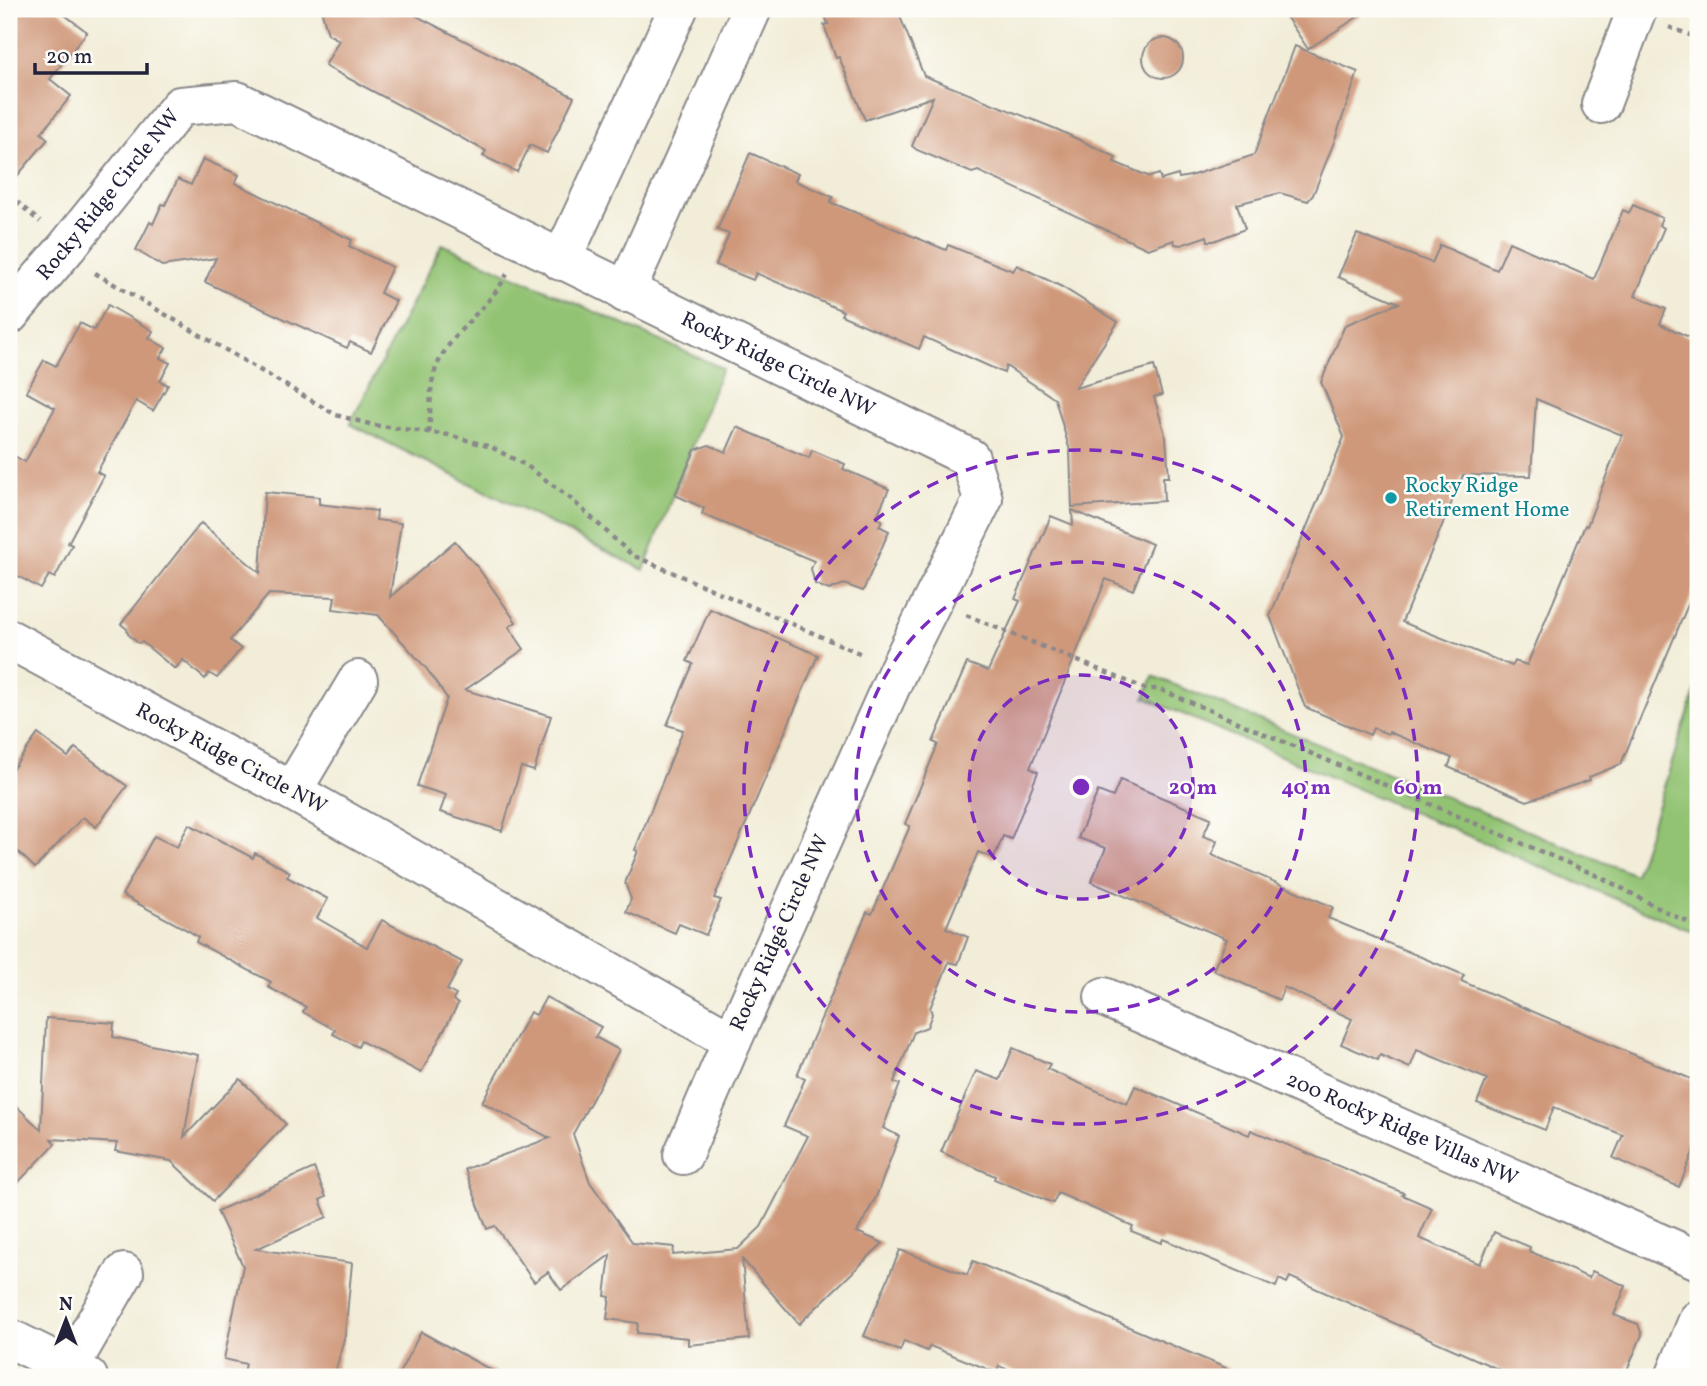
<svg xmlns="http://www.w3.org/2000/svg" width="1707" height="1386" viewBox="0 0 1707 1386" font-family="Vollkorn,serif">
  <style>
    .green { fill: #92c372; stroke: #5a7256; stroke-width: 2 }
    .building { fill: #cf987a; fill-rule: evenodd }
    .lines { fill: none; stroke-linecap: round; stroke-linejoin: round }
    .minor-casing { stroke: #8a888a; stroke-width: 42 }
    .path { stroke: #8a888a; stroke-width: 4.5; stroke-dasharray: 5 5; stroke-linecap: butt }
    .minor { stroke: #fff; stroke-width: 38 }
    .ring { fill: none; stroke: #7b2cbf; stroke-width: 3.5; stroke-dasharray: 12 9 }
    .culture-dot { fill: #0f9aa8; stroke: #fdfcf7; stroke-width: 2.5 }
    .labels { text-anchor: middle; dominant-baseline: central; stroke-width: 5; stroke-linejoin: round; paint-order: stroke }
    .street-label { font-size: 21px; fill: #22223b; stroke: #fdfcf7 }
    .culture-label { font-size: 21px; fill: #0d838f; stroke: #fdfcf7; text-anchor: start }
    .centre { fill: #7b2cbf; stroke: #fdfcf7; stroke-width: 3.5 }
    .ring-label { font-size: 21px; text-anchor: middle; font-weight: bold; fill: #7b2cbf; stroke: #fdfcf7; stroke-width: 5; stroke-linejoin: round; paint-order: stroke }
  </style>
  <rect width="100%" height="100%" fill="#fdfcf7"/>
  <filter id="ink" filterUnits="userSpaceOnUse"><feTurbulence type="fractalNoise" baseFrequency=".0143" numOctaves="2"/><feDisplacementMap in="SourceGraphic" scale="14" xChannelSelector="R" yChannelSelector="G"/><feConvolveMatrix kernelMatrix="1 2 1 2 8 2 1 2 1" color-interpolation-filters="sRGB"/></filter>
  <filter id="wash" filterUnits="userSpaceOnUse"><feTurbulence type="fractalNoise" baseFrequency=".00686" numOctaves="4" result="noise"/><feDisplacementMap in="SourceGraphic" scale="28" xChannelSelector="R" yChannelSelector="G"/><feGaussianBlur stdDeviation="1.57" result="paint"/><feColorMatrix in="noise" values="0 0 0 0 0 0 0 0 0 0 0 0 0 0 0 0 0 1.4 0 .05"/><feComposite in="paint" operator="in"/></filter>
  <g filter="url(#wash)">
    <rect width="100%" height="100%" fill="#f2edd8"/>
    <g class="green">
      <path d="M442,244L722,368L644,570L350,424Z"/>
      <path d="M1153,676L1635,875L1698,683V934L1145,698Z"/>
    </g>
    <g id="blocks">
      <g class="building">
        <path d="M9,9H57L87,32L50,79L71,96L41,133L48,139L9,186Z"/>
        <path d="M321,9H403L574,97L547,153L530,145L517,172L483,156L486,151L325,66L339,40L328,34Z"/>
        <path d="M823,9H897L924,76L1056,129L1116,157L1114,162L1150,177L1159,174L1161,180L1178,175L1179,178L1190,176L1254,155L1295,46L1358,72L1334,142L1313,195L1308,201L1280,193L1237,204L1245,229L1214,241H1208L1207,236L1181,245L1175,244L1174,240L1148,249L978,171L972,173L917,150L912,146L933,97L865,120L839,57L836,58L824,25L828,24Z"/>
        <path d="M1281,9H1370L1308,49Z"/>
        <circle cx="1163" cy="58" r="20"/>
        <path d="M750,153L798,174L795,181L833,197L830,202L946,250L948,245L1013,271L1017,265L1062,287L1118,322L1075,388L1154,366L1162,395L1154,397L1166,438L1169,477H1163L1164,501L1072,507L1070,451L1055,399L1006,366L1004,373L924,337L919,349L841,315L843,311L756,273L753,280L716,265L729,234L717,230Z"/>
        <path d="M203,159L239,175L235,183L352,240L349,246L392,267L380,293L396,301L371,352L350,342L347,348L205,282L216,258L162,266L136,250L150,222L153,224L162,204L165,205L178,179L191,185Z"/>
        <path d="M1633,205L1662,218L1659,225L1664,228L1635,296L1666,309L1660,324L1698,341V581L1621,764L1589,777L1590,780L1527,801L1448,767L1452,758L1389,732L1388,734L1373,728L1370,735L1305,707L1270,616L1344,437L1321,382L1345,325L1399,303L1338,277L1357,234L1432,263L1440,245L1497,270L1509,242L1594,279L1623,210L1629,213ZM1536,399L1622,435L1587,526L1585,525L1527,665L1514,661L1512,666L1402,622L1463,475L1531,476Z"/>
        <path d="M108,305L153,331L149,338L166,348L160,358L170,363L160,381L168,385L153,411L136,401L97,472L104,476L68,543L72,545L55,578L49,575L41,589L9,571V453L25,462L55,408L26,392L44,360L56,366L80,323L94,330Z"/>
        <path d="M737,427L809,458L812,450L845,464L843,469L889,489L876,518L882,520L879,526L889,531L863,591L844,584L829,590L815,584L811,569L814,561L702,514L704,508L675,495L695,450L709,445L726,452Z"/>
        <path d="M265,492L319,497V504L377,511L376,520L401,523L390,597L455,541L479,569L516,622L509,627L524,649L465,690L551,716L534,771L521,767L502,831L440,812L446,795L417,786L447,698L426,668L378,615L333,609L335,597L269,594L230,640L241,649L217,678L209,673L205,679L183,660L175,669L142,642L138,643L128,634L127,629L121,624L201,523L260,573Z"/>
        <path d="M1072,510L1152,544L1133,590L1106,579L1030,768L1038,772L1011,839L1003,836L994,858L978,852L946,928L968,937L958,964L949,962L930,1008L932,1014L927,1027L914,1032L894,1082L900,1084L883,1128L899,1136L876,1197L857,1232L883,1243L799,1324L742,1259L749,1339L688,1345V1338L637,1333L638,1323L607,1319L610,1297L605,1296L610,1255L561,1290L548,1272L534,1282L495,1226L487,1229L465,1169L550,1138L482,1102L530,1012L536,1015L546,997L601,1027L595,1037L619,1050L573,1134L590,1182L633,1243L674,1247L673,1255L738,1249L761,1227L808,1136L784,1126L805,1079L797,1075L867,912L872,914L910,826L905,824L938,744L933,742L967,663L988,671L1020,601L1015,599L1051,516L1073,525Z"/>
        <path d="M710,609L818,655L714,898L721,900L706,935L679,924L675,933L626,912L631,899L625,883L638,851L635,850L683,730L667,725L693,664L687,661Z"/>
        <path d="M38,734L68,757L75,748L127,786L96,827L83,817L35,868L9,843V774Z"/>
        <path d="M1120,780L1211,818L1203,836L1217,841L1212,855L1333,907L1328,918L1464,975L1461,981L1698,1082V1140L1679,1187L1613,1158L1623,1135L1554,1107L1545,1130L1477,1103L1487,1079L1417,1050L1410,1068L1380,1055L1378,1060L1341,1044L1352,1019L1284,987L1279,1000L1213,970L1227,939L1091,882L1106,848L1078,838L1098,791L1113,797Z"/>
        <path d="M189,824L253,858L255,853L290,872L287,877L328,899L317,918L367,947L382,920L462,962L447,990L456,995L453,1000L458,1004L421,1073L361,1041L358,1047L333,1034L335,1030L303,1012L306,1007L268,987L271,982L196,942L198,937L189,931L122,895L154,836L177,847Z"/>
        <path d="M46,1018L114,1023L113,1037L198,1055L184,1137L240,1079L286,1124L213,1201L171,1161L115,1151L117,1143L51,1139L55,1144L9,1192V1099L41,1130Z"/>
        <path d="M1013,1048L1050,1064L1047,1069L1127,1104L1135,1086L1249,1135L1251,1130L1404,1193L1402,1195L1432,1208L1419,1238L1480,1264L1494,1232L1530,1247L1529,1251L1589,1278L1592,1271L1626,1286L1614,1315L1638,1324L1642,1335L1624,1377H1516L1290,1277L1287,1283L1279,1279L1276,1287L1163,1239L1161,1243L1131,1231L1133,1226L1058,1193L1053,1203L994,1179L995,1176L941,1152L976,1071L1000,1080Z"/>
        <path d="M314,1168L326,1197L320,1200L327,1217L256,1249L352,1263L345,1335L334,1377H243L246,1364L224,1359L243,1266L217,1211Z"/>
        <path d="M900,1250L967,1275L973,1261L1247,1377H1026L999,1366L997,1373L930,1346L927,1351L904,1341L900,1351L864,1336Z"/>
        <path d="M421,1332L504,1377H397Z"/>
      </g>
    </g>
  </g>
  <g filter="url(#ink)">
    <use href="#blocks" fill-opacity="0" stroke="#8a888a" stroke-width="2"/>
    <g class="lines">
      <g class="minor-casing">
        <g id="minor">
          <path d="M1601,104L1637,9"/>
          <path d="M561,261L678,9"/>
          <path d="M625,293L752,9"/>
          <path id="s1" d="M9,315L67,247L180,106L237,101L970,458L983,499L898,670L732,1041L292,791L9,639"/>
          <path d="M292,791L358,680"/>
          <path id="s2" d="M1104,997L1698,1260"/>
          <path d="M683,1155L732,1041"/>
          <path d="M9,1338L88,1377"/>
          <path d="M69,1368L124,1273"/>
          <path d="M1675,1377L1698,1320"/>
        </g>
      </g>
      <g class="path">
        <path d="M1669,27L1698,38"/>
        <path d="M9,195L40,222"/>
        <path d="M95,273L336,415L373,425L449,435L491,447L527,466L570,498L632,555L864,655"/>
        <path d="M429,433C431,415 429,392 434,374C447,332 488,311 507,274"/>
        <path d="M966,615L1146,689H1159C1301,749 1442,809 1584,870C1623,886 1658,911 1698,926"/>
      </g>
      <use href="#minor" class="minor"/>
    </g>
  </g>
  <circle cx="1081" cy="787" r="112" fill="#7b2cbf" fill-opacity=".12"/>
  <g class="ring">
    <circle cx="1081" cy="787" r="112"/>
    <circle cx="1081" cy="787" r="225"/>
    <circle cx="1081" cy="787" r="337"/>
  </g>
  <circle class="culture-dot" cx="1391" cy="498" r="7"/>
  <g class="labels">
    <g class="street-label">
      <text stroke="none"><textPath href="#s1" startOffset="156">Rocky Ridge Circle NW</textPath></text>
      <text stroke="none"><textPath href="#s1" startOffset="929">Rocky Ridge Circle NW</textPath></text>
      <text transform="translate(231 759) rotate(28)">Rocky Ridge Circle NW</text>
      <text transform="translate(780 933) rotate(-66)">Rocky Ridge Circle NW</text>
      <text stroke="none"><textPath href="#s2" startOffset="326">200 Rocky Ridge Villas NW</textPath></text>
    </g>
    <g class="culture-label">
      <text x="1405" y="486">Rocky Ridge<tspan x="1405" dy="24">Retirement Home</tspan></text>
    </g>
  </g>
  <circle cx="1081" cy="787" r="10" class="centre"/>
  <g class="ring-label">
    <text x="1193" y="794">20 m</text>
    <text x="1306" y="794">40 m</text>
    <text x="1418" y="794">60 m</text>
  </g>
  <rect width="1707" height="1386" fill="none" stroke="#fdfcf7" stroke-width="35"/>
  <g transform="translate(66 1320)" stroke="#fdfcf7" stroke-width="5" paint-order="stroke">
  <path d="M0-5L12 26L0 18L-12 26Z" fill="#22223b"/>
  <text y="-10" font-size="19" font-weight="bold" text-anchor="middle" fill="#22223b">N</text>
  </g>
  <path d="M35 63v10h112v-10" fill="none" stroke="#22223b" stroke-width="3.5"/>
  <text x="46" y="63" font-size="21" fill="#22223b" stroke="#fdfcf7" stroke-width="5" paint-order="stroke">20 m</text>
</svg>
